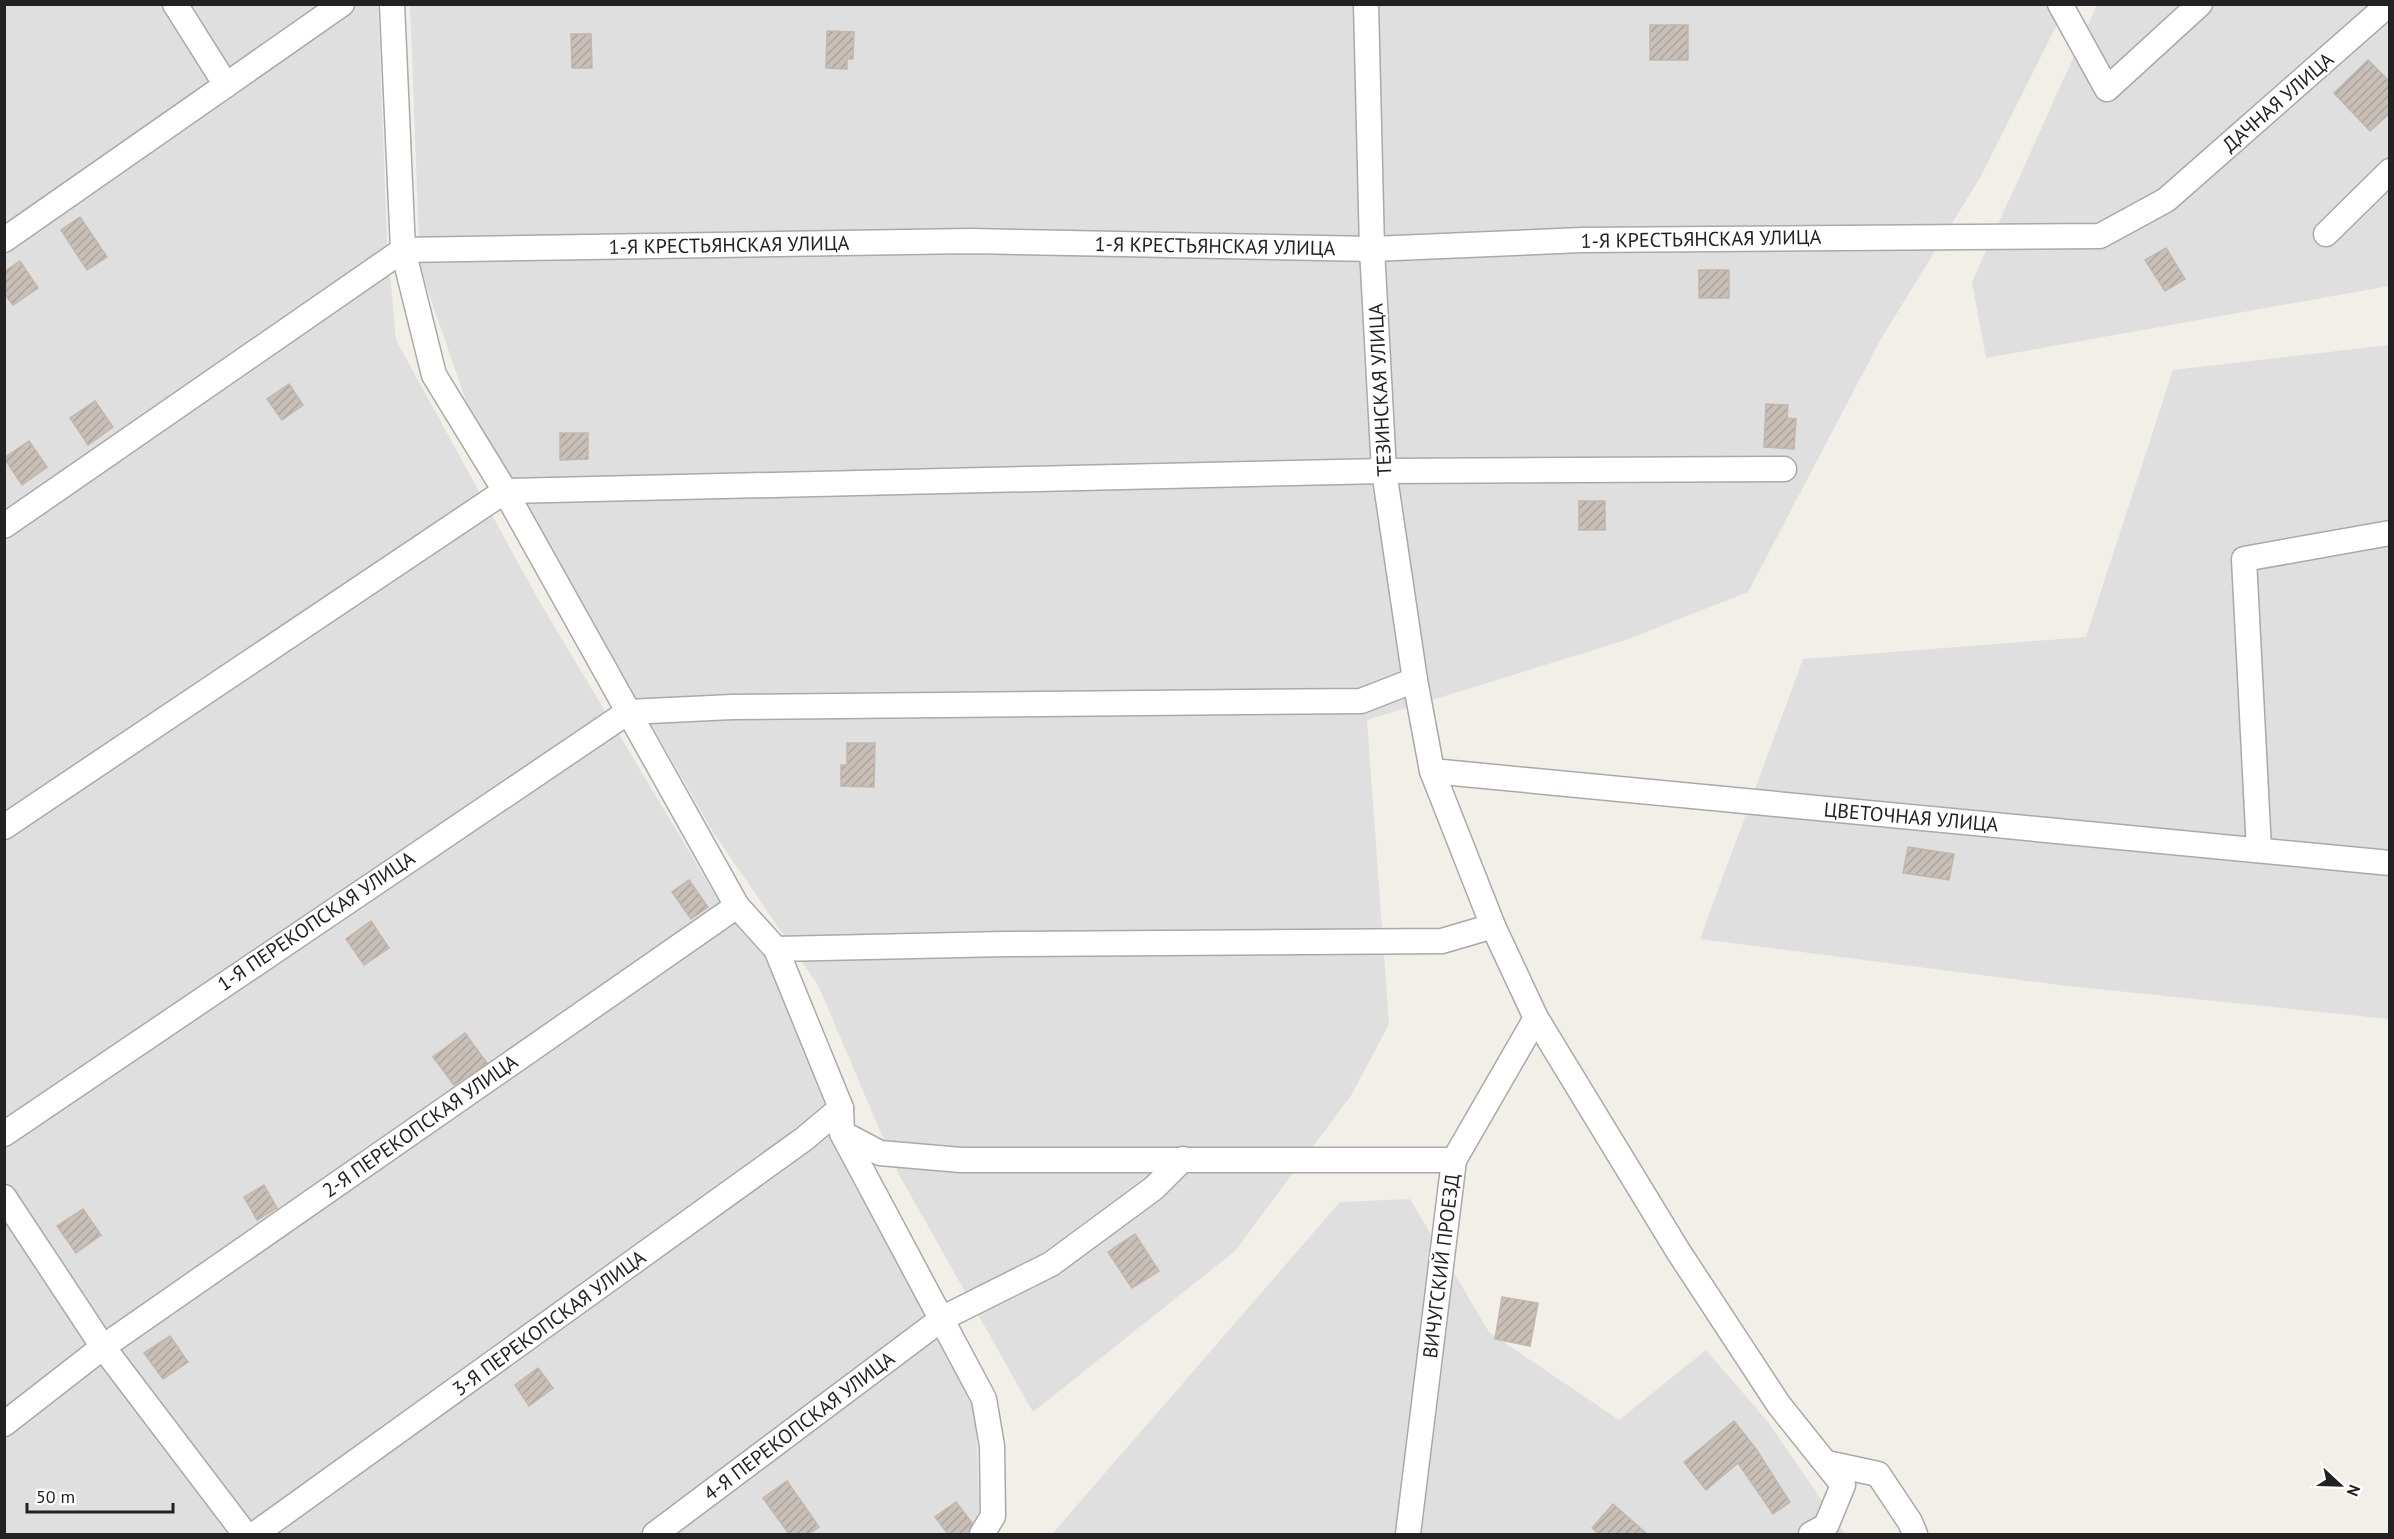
<svg xmlns="http://www.w3.org/2000/svg" width="2394" height="1539" viewBox="0 0 2394 1539" font-family="'PT Sans',sans-serif">
  <style>
    .residential { fill: #e0dfdf }
    .building { fill: url(#building-hatch); stroke: #c4b6ab; stroke-width: 1.5 }
    .lines { fill: none; stroke-linecap: round; stroke-linejoin: round }
    .minor-casing { stroke: #a9a9a9; stroke-width: 27 }
    .minor { stroke: #fff; stroke-width: 24 }
    .labels { text-anchor: middle; dominant-baseline: central; stroke-width: 4.5; stroke-linejoin: round; paint-order: stroke }
    .street-label { font-size: 20px; fill: #222; stroke: #fff }
  </style>
  <defs>
    <pattern id="building-hatch" width="6" height="6" patternUnits="userSpaceOnUse" patternTransform="scale(1.5)"><rect width="6" height="6" fill="#c7bfb8"/><path d="M-1 1l2-2M0 6l6-6M5 7l2-2" fill="none" stroke="#aba49e"/></pattern>
  </defs>
  <rect width="100%" height="100%" fill="#f2efe9"/>
  <g class="residential">
    <path d="M5,5H378L387,239L396,340L538,599L720,903L774,968L852,1176L975,1400L980,1521L969,1534H5Z"/>
    <path d="M410,5H2067L1981,176L1881,339L1748,592L1626,640L1367,720L1389,1024L1352,1094L1235,1251L1033,1412L898,1173L818,985L713,832L466,401L420,268Z"/>
    <path d="M2097,5H2389V286L1986,358L1972,282Z"/>
    <path d="M2389,345V1019L2068,986L1700,939L1803,659L2086,637L2173,370Z"/>
    <path d="M1410,1199L1489,1332L1619,1420L1706,1350L1768,1422L1845,1534H1052L1340,1202Z"/>
  </g>
  <g class="building">
    <rect x="1650" y="25" width="38" height="35"/>
    <path d="M827,31L854,32L853,59H847V69L826,68Z"/>
    <path d="M571,34H591L592,68H572Z"/>
    <path d="M2368,60L2390,82V113L2370,131L2334,93Z"/>
    <path d="M80,217L107,257L87,270L61,230Z"/>
    <path d="M2166,248L2185,279L2165,291L2145,260Z"/>
    <path d="M20,261L38,288L13,305L4,293V272Z"/>
    <rect x="1699" y="270" width="30" height="28"/>
    <path d="M289,384L303,405L282,420L267,399Z"/>
    <path d="M95,401L113,427L88,445L70,418Z"/>
    <path d="M1766,404L1788,405L1787,418L1796,419L1794,449L1764,447Z"/>
    <path d="M560,433H588V459L560,460Z"/>
    <path d="M29,441L47,467L22,485L4,458Z"/>
    <rect x="1579" y="501" width="26" height="29"/>
    <path d="M847,743H875L874,787L841,786V765H847Z"/>
    <path d="M1908,847L1954,854L1949,880L1903,873Z"/>
    <path d="M689,880L708,907L691,919L672,892Z"/>
    <path d="M371,921L389,948L364,965L346,939Z"/>
    <path d="M465,1033L487,1063L454,1085L433,1057Z"/>
    <path d="M264,1185L277,1208L257,1220L244,1197Z"/>
    <path d="M83,1209L101,1235L76,1253L57,1226Z"/>
    <path d="M1135,1234L1159,1271L1132,1288L1108,1252Z"/>
    <path d="M1502,1297L1538,1303L1530,1346L1495,1339Z"/>
    <path d="M170,1336L188,1362L163,1379L144,1353Z"/>
    <path d="M538,1368L553,1388L529,1406L515,1385Z"/>
    <path d="M1734,1421L1756,1449L1790,1502L1773,1514L1738,1463L1706,1490L1684,1462Z"/>
    <path d="M787,1481L819,1527L808,1534H789L763,1498Z"/>
    <path d="M956,1502L972,1523L968,1534H948L935,1517Z"/>
    <path d="M1613,1504L1647,1534H1599L1592,1528Z"/>
  </g>
  <g class="lines">
    <g class="minor-casing">
      <g id="minor">
        <path d="M175,4L226,85"/>
        <path d="M392,4L403,250L434,375L505,491L737,906L776,949L841,1108L842,1133L984,1399L992,1446L993,1516L982,1534"/>
        <path d="M1366,4L1372,249L1384,471L1415,680L1432,771L1493,926L1536,1018L1678,1251L1779,1405L1843,1485L1826,1526L1811,1534"/>
        <path d="M2060,4L2107,89L2200,4"/>
        <path d="M2326,234L2390,171"/>
        <path d="M4,240L342,4"/>
        <path d="M4,526L403,250L971,241L1372,249L1582,240L2100,236L2166,200L2389,4"/>
        <path d="M1432,771L2390,863"/>
        <path d="M4,827L505,491L1384,471L1784,469"/>
        <path d="M2259,850L2244,559L2390,533"/>
        <path d="M776,949L1005,944L1442,941L1493,926"/>
        <path d="M842,1133L880,1153L961,1160H1454"/>
        <path d="M4,1134L628,712L732,707L1361,701L1415,680"/>
        <path d="M4,1197L103,1347L245,1534"/>
        <path d="M4,1424L103,1347L737,906"/>
        <path d="M1827,1463L1878,1474L1910,1522L1915,1534"/>
        <path d="M255,1534L804,1139L841,1108"/>
        <path d="M655,1534L943,1318L1051,1264L1154,1188L1183,1159"/>
        <path d="M1408,1534L1454,1160L1536,1018"/>
      </g>
    </g>
    <use href="#minor" class="minor"/>
  </g>
  <g class="labels">
    <g class="street-label">
      <text transform="translate(2278 102) rotate(-41)">ДАЧНАЯ УЛИЦА</text>
      <text transform="translate(1701 239) rotate(-1)">1-Я КРЕСТЬЯНСКАЯ УЛИЦА</text>
      <text transform="translate(729 245) rotate(-1)">1-Я КРЕСТЬЯНСКАЯ УЛИЦА</text>
      <text transform="translate(1215 246) rotate(1)">1-Я КРЕСТЬЯНСКАЯ УЛИЦА</text>
      <text transform="translate(1380 390) rotate(-93)">ТЕЗИНСКАЯ УЛИЦА</text>
      <text transform="translate(1911 817) rotate(5)">ЦВЕТОЧНАЯ УЛИЦА</text>
      <text transform="translate(316 921) rotate(-34)">1-Я ПЕРЕКОПСКАЯ УЛИЦА</text>
      <text transform="translate(420 1126) rotate(-35)">2-Я ПЕРЕКОПСКАЯ УЛИЦА</text>
      <text transform="translate(1441 1266) rotate(-83)">ВИЧУГСКИЙ ПРОЕЗД</text>
      <text transform="translate(549 1323) rotate(-36)">3-Я ПЕРЕКОПСКАЯ УЛИЦА</text>
      <text transform="translate(799 1426) rotate(-37)">4-Я ПЕРЕКОПСКАЯ УЛИЦА</text>
    </g>
  </g>
  <rect width="2394" height="1539" fill="none" stroke="#222222" stroke-width="12"/>
  <g transform="translate(2340 1485) rotate(112)" stroke="#ffffff" stroke-width="4.5" paint-order="stroke">
  <path d="M0-4.5L10 22L0 15L-10 22Z" fill="#222222"/>
  <text y="-9" font-size="16" font-weight="bold" text-anchor="middle" fill="#222222">N</text>
  </g>
  <path d="M27 1503v9h146v-9" fill="none" stroke="#222222" stroke-width="3"/>
  <text x="36" y="1503" font-size="18" fill="#222222" stroke="#ffffff" stroke-width="4.5" paint-order="stroke">50 m</text>
</svg>
